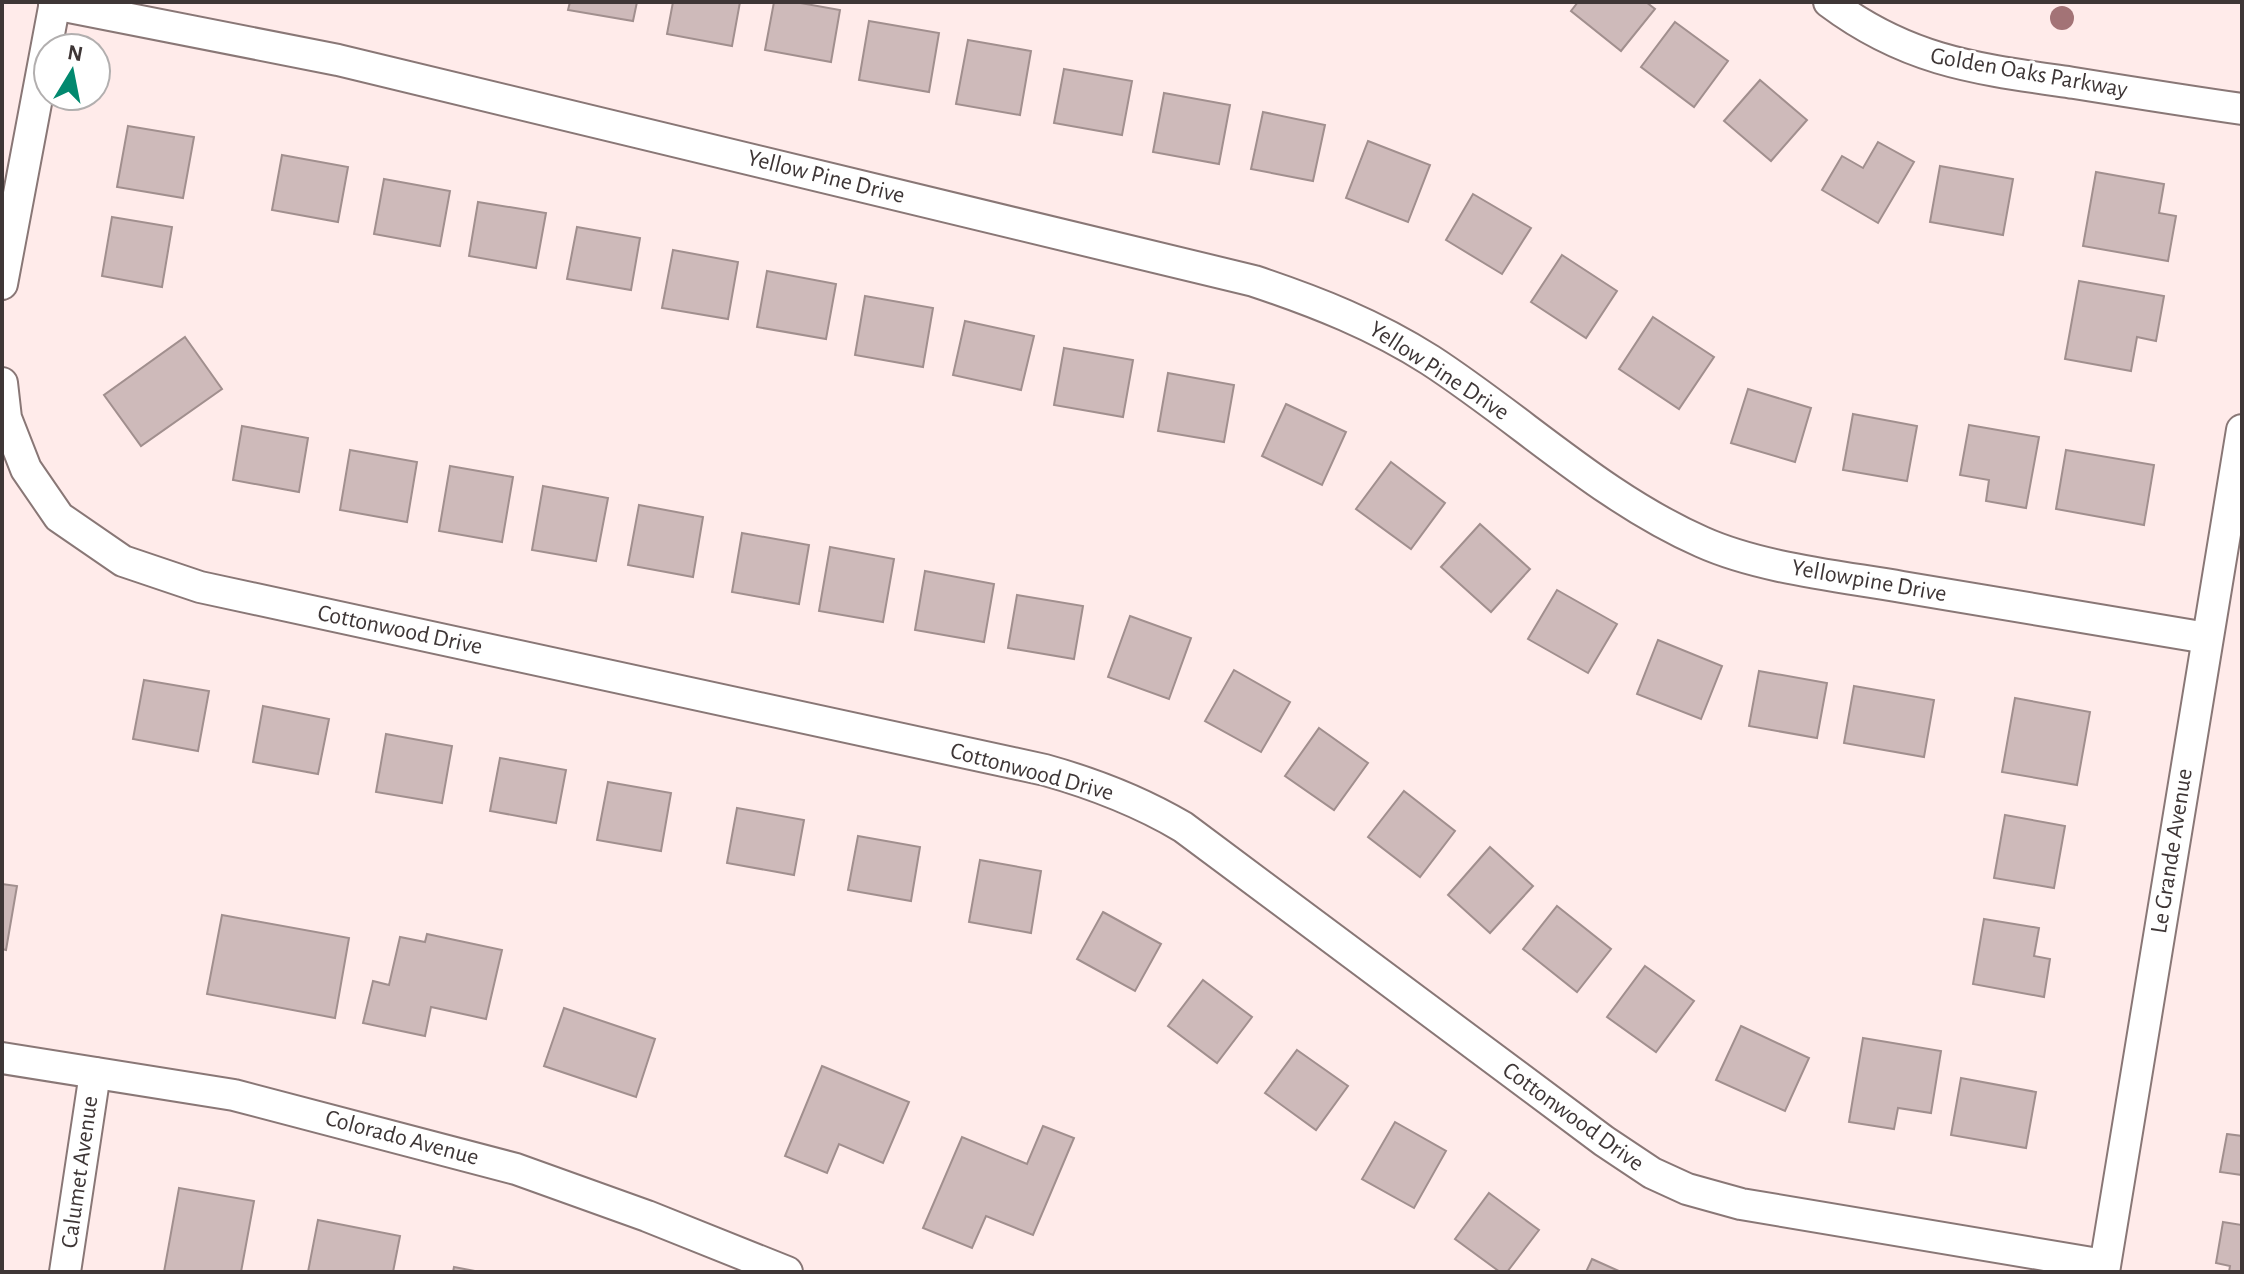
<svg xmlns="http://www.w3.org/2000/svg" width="2244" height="1274" viewBox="0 0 2244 1274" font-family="'Alegreya Sans',sans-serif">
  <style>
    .building { fill: #cebaba; stroke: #a18f8e; stroke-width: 2 }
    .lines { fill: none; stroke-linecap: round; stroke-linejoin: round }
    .street-casing { stroke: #897776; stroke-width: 34 }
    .street { stroke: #fff; stroke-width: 30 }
    .tree { fill: #a37376 }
    .labels { text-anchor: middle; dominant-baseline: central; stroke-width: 6; stroke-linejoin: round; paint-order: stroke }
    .street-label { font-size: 24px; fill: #3e3636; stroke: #fff }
  </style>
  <rect width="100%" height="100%" fill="#ffebea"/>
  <g class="building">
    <path d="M570,2H637L633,21L568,10Z"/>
    <path d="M673,2H740L732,46L667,34Z"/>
    <path d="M774,2H795L840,10L831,62L765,50Z"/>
    <path d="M1578,2H1646L1655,9L1621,51L1571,11Z"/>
    <path d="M869,21L939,33L929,92L859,80Z"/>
    <path d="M1675,22L1728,61L1694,107L1641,67Z"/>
    <path d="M968,40L1031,51L1020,115L956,104Z"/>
    <path d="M1064,69L1132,81L1122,135L1054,123Z"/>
    <path d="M1760,80L1807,120L1771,161L1724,121Z"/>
    <path d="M1164,93L1230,105L1219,164L1153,152Z"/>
    <path d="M1263,112L1325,125L1313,181L1251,169Z"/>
    <path d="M128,126L194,137L183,198L117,187Z"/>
    <path d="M1368,141L1430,165L1408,222L1346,198Z"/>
    <path d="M1878,142L1914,162L1878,223L1822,190L1842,156L1863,168Z"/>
    <path d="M282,155L348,167L338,222L272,210Z"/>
    <path d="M1940,166L2013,179L2003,235L1930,222Z"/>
    <path d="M2096,172L2164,184L2159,213L2176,216L2168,261L2083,246Z"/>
    <path d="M384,179L450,191L440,246L374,234Z"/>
    <path d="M1473,194L1531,228L1502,274L1446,240Z"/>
    <path d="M478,202L546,213L536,268L469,256Z"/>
    <path d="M112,217L172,227L162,287L102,276Z"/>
    <path d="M577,227L640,238L631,290L567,279Z"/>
    <path d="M673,250L738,262L728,319L662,308Z"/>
    <path d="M1562,255L1617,291L1586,338L1531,302Z"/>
    <path d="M767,271L836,284L826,339L757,327Z"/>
    <path d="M2079,281L2164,296L2156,341L2137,337L2131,371L2065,359Z"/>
    <path d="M865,296L933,308L923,367L855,355Z"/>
    <path d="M1653,317L1714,357L1679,409L1619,369Z"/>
    <path d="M965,321L1034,336L1021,390L953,375Z"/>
    <path d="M185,337L222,389L141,446L104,395Z"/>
    <path d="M1064,348L1133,360L1123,417L1054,405Z"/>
    <path d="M1168,373L1234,385L1224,442L1158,431Z"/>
    <path d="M1748,389L1811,408L1795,462L1731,443Z"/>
    <path d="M1286,404L1346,432L1322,485L1262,456Z"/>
    <path d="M1853,414L1917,426L1907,481L1843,470Z"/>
    <path d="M1969,425L2039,437L2026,508L1986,501L1989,480L1960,475Z"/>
    <path d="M242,426L308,438L299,492L233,480Z"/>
    <path d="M350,450L417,462L407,522L340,510Z"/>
    <path d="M2066,450L2154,465L2144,525L2056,509Z"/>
    <path d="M1391,462L1445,503L1411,549L1356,509Z"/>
    <path d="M450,466L513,477L502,542L439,531Z"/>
    <path d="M543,486L608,498L596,561L532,550Z"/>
    <path d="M639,505L703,517L693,577L628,565Z"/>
    <path d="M1480,524L1530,569L1491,612L1441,567Z"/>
    <path d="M742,533L809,545L799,604L732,592Z"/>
    <path d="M830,547L894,559L883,622L819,611Z"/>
    <path d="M925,571L994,584L984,642L915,630Z"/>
    <path d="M1557,590L1617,624L1588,673L1528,639Z"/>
    <path d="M1017,595L1083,606L1074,659L1008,648Z"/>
    <path d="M1130,616L1191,638L1169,699L1108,677Z"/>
    <path d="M1658,640L1722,666L1701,719L1637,694Z"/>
    <path d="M1234,670L1290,702L1261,752L1205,721Z"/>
    <path d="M1759,671L1827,683L1817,738L1749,726Z"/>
    <path d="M144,680L209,691L198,751L133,739Z"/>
    <path d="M1854,686L1934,700L1924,757L1844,743Z"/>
    <path d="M2015,698L2090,712L2077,785L2002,772Z"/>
    <path d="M263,706L329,719L318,774L253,762Z"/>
    <path d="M1319,728L1368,763L1334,810L1285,776Z"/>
    <path d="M386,734L452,746L442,803L376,792Z"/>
    <path d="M500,758L566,770L556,823L490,811Z"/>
    <path d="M608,782L671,793L661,851L597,840Z"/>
    <path d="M1404,791L1455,831L1420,877L1368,837Z"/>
    <path d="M737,808L804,820L794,875L727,863Z"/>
    <path d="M2005,815L2065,826L2054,888L1994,878Z"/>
    <path d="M858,836L920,847L911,901L848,890Z"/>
    <path d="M1490,847L1533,886L1490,933L1448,895Z"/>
    <path d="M980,860L1041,871L1031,933L969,922Z"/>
    <path d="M2,884L17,886L6,950L2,949Z"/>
    <path d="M1557,906L1611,949L1577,992L1523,949Z"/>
    <path d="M1103,912L1161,944L1135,991L1077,959Z"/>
    <path d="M222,915L349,938L335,1018L207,994Z"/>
    <path d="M1984,919L2039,928L2034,956L2050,959L2044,997L1973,984Z"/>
    <path d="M427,934L502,950L486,1019L431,1007L425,1036L363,1023L373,981L389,985L400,937L425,942Z"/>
    <path d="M1645,966L1694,1001L1656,1052L1607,1017Z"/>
    <path d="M1203,980L1252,1017L1217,1063L1168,1026Z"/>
    <path d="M564,1008L655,1039L636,1097L544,1066Z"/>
    <path d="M1741,1026L1809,1058L1785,1111L1716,1080Z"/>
    <path d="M1863,1038L1941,1051L1931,1113L1898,1108L1894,1129L1849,1122Z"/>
    <path d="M1297,1050L1348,1086L1316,1130L1265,1093Z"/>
    <path d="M822,1066L909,1102L883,1163L839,1144L827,1173L785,1156Z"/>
    <path d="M1961,1078L2036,1092L2026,1148L1951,1135Z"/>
    <path d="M1395,1122L1446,1151L1414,1208L1362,1179Z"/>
    <path d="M1043,1126L1074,1138L1033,1235L986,1216L972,1248L923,1228L962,1137L1027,1164Z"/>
    <path d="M2227,1134L2242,1136V1175L2220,1172Z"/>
    <path d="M179,1188L254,1201L241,1272H164Z"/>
    <path d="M1489,1193L1539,1230L1507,1272H1500L1455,1239Z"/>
    <path d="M318,1220L400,1236L393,1272H308Z"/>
    <path d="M2223,1222L2242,1225V1272H2229L2230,1266L2216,1263Z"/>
    <path d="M1592,1259L1621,1272H1586Z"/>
    <path d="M454,1267L480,1272H453Z"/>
  </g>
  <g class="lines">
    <g class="street-casing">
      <g id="street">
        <path d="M1829,2C1909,62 1978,69 2074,83C2130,92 2186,101 2242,109"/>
        <path d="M54,4L338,60L1254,281C1317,302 1375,325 1430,360C1521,419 1602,498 1702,542C1760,568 1839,576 1902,587C2004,604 2105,621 2207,638"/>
        <path d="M2,284L55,2"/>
        <path d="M2,383L6,418L26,469L59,517L123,561L200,587L1045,770C1095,784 1139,801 1183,827L1604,1141L1652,1173L1687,1189L1741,1204L2104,1265"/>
        <path d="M2,1058L234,1095L516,1169L647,1216L787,1272"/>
        <path d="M65,1272L95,1073"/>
        <path d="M2104,1272L2242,430"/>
      </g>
    </g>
    <use href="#street" class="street"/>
  </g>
  <circle class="tree" cx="2062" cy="18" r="12"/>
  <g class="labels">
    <g class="street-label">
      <text transform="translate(2029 73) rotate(10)">Golden Oaks Parkway</text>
      <text transform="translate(826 177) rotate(14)">Yellow Pine Drive</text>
      <text transform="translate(1439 371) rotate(33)">Yellow Pine Drive</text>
      <text transform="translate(1869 581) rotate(10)">Yellowpine Drive</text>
      <text transform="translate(400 630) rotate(12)">Cottonwood Drive</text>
      <text transform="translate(1032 772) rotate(15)">Cottonwood Drive</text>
      <text transform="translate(2172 851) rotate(-81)">Le Grande Avenue</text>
      <text transform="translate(1573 1117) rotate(36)">Cottonwood Drive</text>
      <text transform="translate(402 1138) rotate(15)">Colorado Avenue</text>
      <text transform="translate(80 1172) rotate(-82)">Calumet Avenue</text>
    </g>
  </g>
  <rect width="2244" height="1274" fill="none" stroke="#3e3636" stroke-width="8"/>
  <g transform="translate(72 72) rotate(10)"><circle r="38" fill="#ffffff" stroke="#b2afaf" stroke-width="2"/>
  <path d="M0-6L14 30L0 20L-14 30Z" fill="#02896f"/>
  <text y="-12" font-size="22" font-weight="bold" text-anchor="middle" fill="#3e3636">N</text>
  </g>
</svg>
